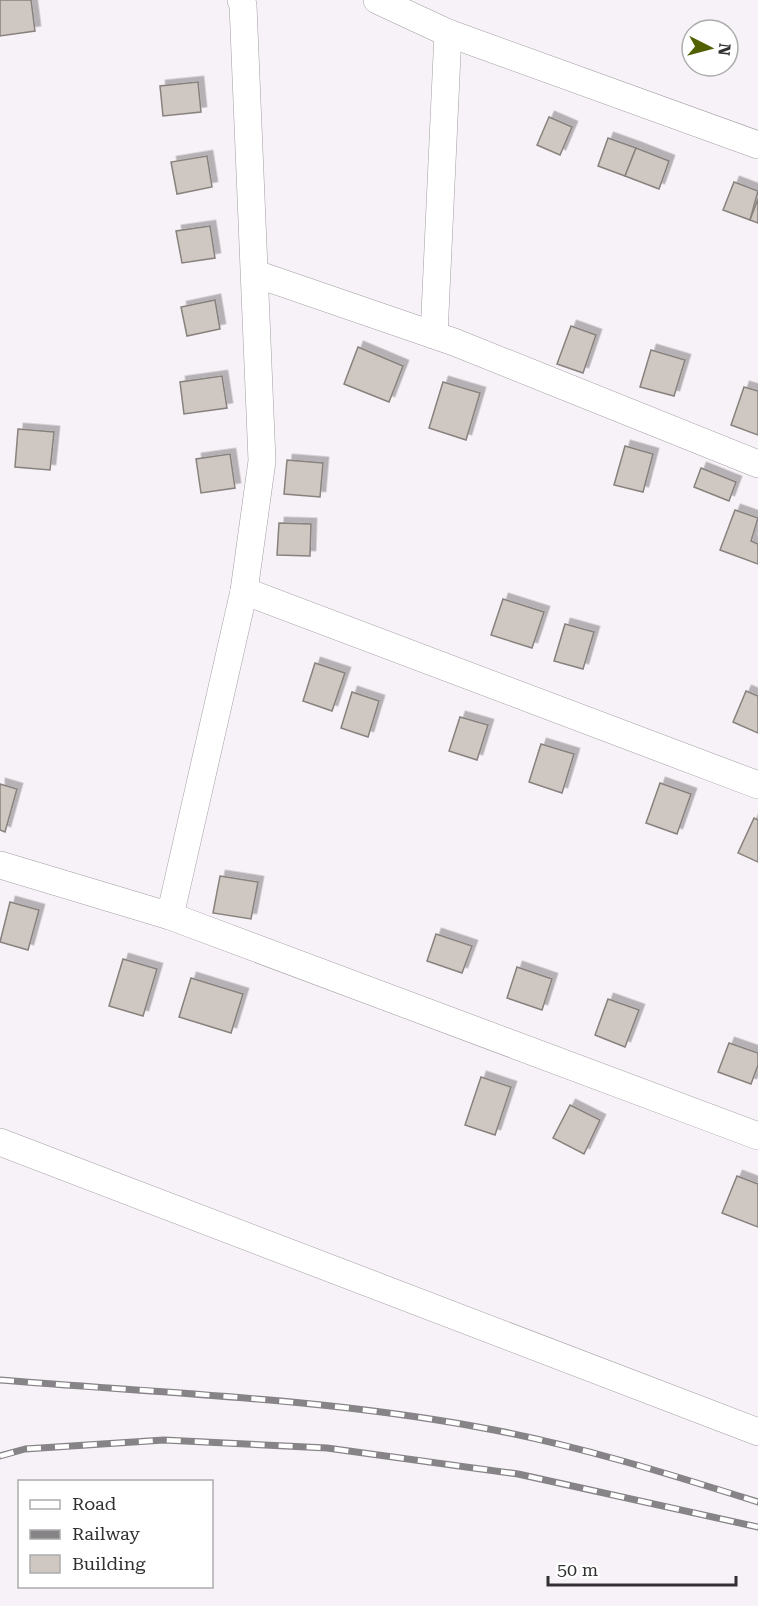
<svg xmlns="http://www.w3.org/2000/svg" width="758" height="1606" viewBox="0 0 758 1606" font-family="'Roboto Serif',serif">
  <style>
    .building { fill: #cec7c2; stroke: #88827e; stroke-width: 1.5; filter: url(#shadow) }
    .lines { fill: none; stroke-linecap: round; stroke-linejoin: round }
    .street-casing { stroke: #a39ea3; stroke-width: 28 }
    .street { stroke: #fff; stroke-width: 27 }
    .rail-casing { stroke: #878487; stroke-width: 7 }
    .rail { stroke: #fff; stroke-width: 4.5; stroke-dasharray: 14; stroke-linecap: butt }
  </style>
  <defs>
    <filter id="shadow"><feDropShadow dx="5.5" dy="-5.5" stdDeviation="0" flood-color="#0004"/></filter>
  </defs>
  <rect width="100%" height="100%" fill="#f7f2f7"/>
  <g class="building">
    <path d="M0,0H31L35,31L0,36Z"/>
    <path d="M198,82L201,112L163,116L160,86Z"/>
    <path d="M549,117L572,127L560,155L537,145Z"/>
    <path d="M608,138L636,148L625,176L598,166Z"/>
    <path d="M636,148L669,161L659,189L625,176Z"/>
    <path d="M207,156L212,187L177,194L171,162Z"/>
    <path d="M734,182L758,191L750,220L723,210Z"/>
    <path d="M758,199V223L750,220Z"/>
    <path d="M210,226L215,258L182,263L176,231Z"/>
    <path d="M215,300L220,329L187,336L181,307Z"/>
    <path d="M571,326L596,335L583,373L557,364Z"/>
    <path d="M358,347L403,366L389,402L344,384Z"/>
    <path d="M651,350L685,360L674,396L640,387Z"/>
    <path d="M222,376L227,408L184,414L180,382Z"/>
    <path d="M443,382L480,393L466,440L429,428Z"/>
    <path d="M744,387L758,391V435L731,425Z"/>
    <path d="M18,429L54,432L50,470L15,467Z"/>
    <path d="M625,446L653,454L643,492L614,485Z"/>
    <path d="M230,454L235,488L201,493L196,459Z"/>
    <path d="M287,460L323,463L320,497L284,494Z"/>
    <path d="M701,468L736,482L729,501L694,487Z"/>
    <path d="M735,510L758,518L751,541L758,544V564L720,550Z"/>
    <path d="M279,523L311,524L310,556L277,555Z"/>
    <path d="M503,599L544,612L532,648L491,635Z"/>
    <path d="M565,624L594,632L583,669L554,661Z"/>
    <path d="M315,663L345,673L332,711L303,701Z"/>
    <path d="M746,691L758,696V733L733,722Z"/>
    <path d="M352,692L379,701L368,737L341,728Z"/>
    <path d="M460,717L488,725L477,760L449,751Z"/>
    <path d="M541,744L574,754L562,793L529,782Z"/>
    <path d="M660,783L691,794L677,834L646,823Z"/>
    <path d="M0,784L17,789L5,832L0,830Z"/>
    <path d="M754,818L758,820V862L738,853Z"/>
    <path d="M220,876L258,882L251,919L213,913Z"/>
    <path d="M10,902L39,910L28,950L0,942Z"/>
    <path d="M436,934L472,946L462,973L427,961Z"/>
    <path d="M123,959L157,969L143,1016L109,1006Z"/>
    <path d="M517,967L552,979L542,1010L507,998Z"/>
    <path d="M191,978L243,994L231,1033L179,1017Z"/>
    <path d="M608,999L639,1010L625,1047L595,1035Z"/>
    <path d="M729,1043L758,1053V1065L751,1084L718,1072Z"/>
    <path d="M481,1077L511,1087L495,1135L465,1125Z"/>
    <path d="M570,1105L600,1120L584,1154L553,1138Z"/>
    <path d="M737,1176L758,1184V1227L722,1213Z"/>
  </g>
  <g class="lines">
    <g class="street-casing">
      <g id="street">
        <path d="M377,0L448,33L758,145"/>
        <path d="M256,274L454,342L758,464"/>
        <path d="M434,335L448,33"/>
        <path d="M244,591L758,785"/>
        <path d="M0,865L170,916L244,591L262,461L243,5L241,0"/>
        <path d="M170,916L758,1136"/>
        <path d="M0,1142L758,1432"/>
      </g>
    </g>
    <use href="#street" class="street"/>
    <g class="rail-casing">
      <g id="rail">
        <path d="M0,1380C160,1393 320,1398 478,1427C573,1444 666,1473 758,1502"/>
        <path d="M0,1456L25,1449L164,1440L327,1448L518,1474L758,1527"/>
      </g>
    </g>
    <use href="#rail" class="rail"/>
  </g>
  <rect x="18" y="1480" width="195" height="108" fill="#ffffff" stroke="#adacad" stroke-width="1.5"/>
  <rect x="30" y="1500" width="30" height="9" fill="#ffffff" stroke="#adacad" stroke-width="1.5"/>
  <text x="72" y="1510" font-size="18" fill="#323032">Road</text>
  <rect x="30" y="1530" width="30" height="9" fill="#878487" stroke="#adacad" stroke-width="1.5"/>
  <text x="72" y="1540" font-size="18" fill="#323032">Railway</text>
  <rect x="30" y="1555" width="30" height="18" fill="#cec7c2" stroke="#adacad" stroke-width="1.5"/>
  <text x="72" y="1570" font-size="18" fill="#323032">Building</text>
  <g transform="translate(710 48) rotate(96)"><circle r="28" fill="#ffffff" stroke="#adacad" stroke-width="1.5"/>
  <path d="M0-4.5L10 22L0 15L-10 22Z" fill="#526002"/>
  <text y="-9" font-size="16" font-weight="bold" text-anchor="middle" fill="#323032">N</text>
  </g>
  <path d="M548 1576v9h188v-9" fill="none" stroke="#323032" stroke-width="3"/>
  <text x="557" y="1576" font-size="18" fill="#323032" stroke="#ffffff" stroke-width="4.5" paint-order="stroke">50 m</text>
</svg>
